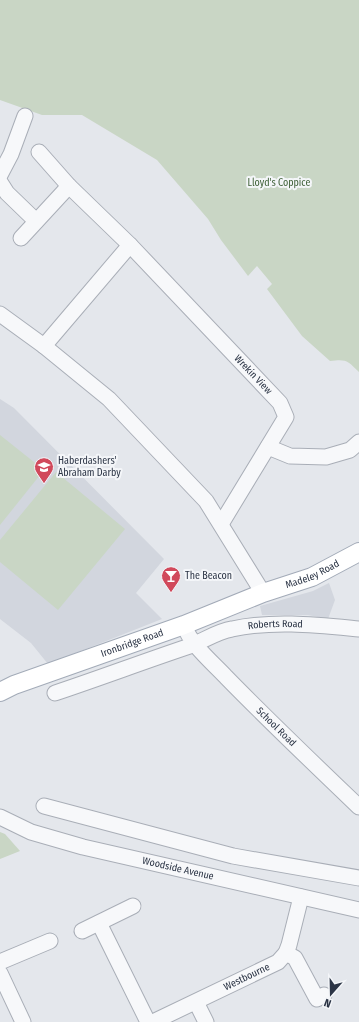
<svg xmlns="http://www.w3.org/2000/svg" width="359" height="1022" viewBox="0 0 359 1022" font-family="'Fira Sans Condensed',sans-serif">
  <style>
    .built { fill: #d2d6de }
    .green { fill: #c9d6c5 }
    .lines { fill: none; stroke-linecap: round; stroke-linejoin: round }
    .minor-casing { stroke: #a9aeb7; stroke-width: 17 }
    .major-casing { stroke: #a3abb8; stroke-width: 20 }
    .minor { stroke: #f7f8fa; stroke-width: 15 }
    .major { stroke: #fff; stroke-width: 18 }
    .labels { text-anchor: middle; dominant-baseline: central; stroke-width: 4; stroke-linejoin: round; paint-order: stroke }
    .park-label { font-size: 10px; fill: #3f6138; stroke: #f4f6f9 }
    .street-label { font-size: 10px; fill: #2b3445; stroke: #f4f6f9 }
    .poi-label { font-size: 10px; fill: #2b3445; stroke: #f4f6f9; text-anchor: start }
  </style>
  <rect width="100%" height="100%" fill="#e4e7ec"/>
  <g class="built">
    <path d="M0,399L14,408L164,559L136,593L162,619L48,664L31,643L0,619Z"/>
    <path d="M329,583L335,600L328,619L308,615H262L260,606L313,591Z"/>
  </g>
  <g class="green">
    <path d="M0,0H359V372C347,360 346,359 330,361L302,336L267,289L272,284L257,266L248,276L221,240L208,219L157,160L82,115H42L0,100Z"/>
    <path d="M0,435L44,470L0,525Z"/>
    <path d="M56,472L125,529L58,610L0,562V540Z"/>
    <path d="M0,832L5,834L20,851L0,859Z"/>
  </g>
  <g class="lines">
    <g class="minor-casing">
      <g id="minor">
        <path id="s1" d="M39,152L69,186L130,245L280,403L286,417L221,524"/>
        <path d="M0,175L11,154L25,116"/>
        <path d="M0,182L7,193L36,221"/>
        <path d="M21,238L69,186"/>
        <path d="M0,314L44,346L109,399L206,501L263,593"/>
        <path d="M44,346L130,245"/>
        <path d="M268,447L290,456L326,457L350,450L359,442"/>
        <path id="s2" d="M184,625C190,644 212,662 226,677C269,721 314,764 359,807"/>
        <path id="s3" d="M55,693C100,678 145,661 190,646C203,641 218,631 232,629C274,620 317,625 359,629"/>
        <path d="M44,806L233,856L359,878"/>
        <path id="s4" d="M0,817L31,832L83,847L359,910"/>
        <path d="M99,923L148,1022"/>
        <path d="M82,931L133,906"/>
        <path d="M286,953L295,958L317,999L324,995"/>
        <path d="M0,962L50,941"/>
        <path d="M0,973L23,1022"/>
        <path d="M196,1002L206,1022"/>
        <path id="s5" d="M153,1022L278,962L286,953L289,945L301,897"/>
      </g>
    </g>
    <g class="major-casing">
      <g id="major">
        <path id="s6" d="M0,692L14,685L184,625L263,593L312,577L359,552"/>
      </g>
    </g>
    <use href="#minor" class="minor"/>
    <use href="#major" class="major"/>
  </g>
  <defs>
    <g id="school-pin" transform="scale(1)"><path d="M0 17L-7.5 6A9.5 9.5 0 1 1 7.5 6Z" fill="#d1495b" stroke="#f4f6f9"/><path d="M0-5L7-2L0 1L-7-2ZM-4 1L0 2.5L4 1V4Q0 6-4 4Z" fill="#fff"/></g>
    <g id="bar-pin" transform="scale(1)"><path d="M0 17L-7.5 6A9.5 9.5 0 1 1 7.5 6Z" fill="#d1495b" stroke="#f4f6f9"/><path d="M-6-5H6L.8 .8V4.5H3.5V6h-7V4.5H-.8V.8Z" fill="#fff"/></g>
  </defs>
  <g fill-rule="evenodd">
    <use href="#school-pin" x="44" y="467"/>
    <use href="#bar-pin" x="171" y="576"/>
  </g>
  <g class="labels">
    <g class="park-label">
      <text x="279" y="183">Lloyd's Coppice</text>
    </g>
    <g class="street-label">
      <text stroke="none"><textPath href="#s1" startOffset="309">Wrekin View</textPath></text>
      <text stroke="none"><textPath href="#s6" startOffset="334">Madeley Road</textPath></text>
      <text stroke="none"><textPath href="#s3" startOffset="232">Roberts Road</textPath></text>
      <text stroke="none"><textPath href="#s6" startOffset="141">Ironbridge Road</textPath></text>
      <text stroke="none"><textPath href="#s2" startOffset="138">School Road</textPath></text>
      <text stroke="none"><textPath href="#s4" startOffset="186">Woodside Avenue</textPath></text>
      <text stroke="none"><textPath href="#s5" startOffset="104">Westbourne</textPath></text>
    </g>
    <g class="poi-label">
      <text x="58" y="461">Haberdashers'<tspan x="58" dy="12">Abraham Darby</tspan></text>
      <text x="185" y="576">The Beacon</text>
    </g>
  </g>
  <g transform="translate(331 994) rotate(200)" stroke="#f4f6f9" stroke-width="3" paint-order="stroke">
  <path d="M0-3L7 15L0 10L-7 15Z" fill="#2b3445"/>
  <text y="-6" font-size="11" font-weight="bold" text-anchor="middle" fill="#2b3445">N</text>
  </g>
</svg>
